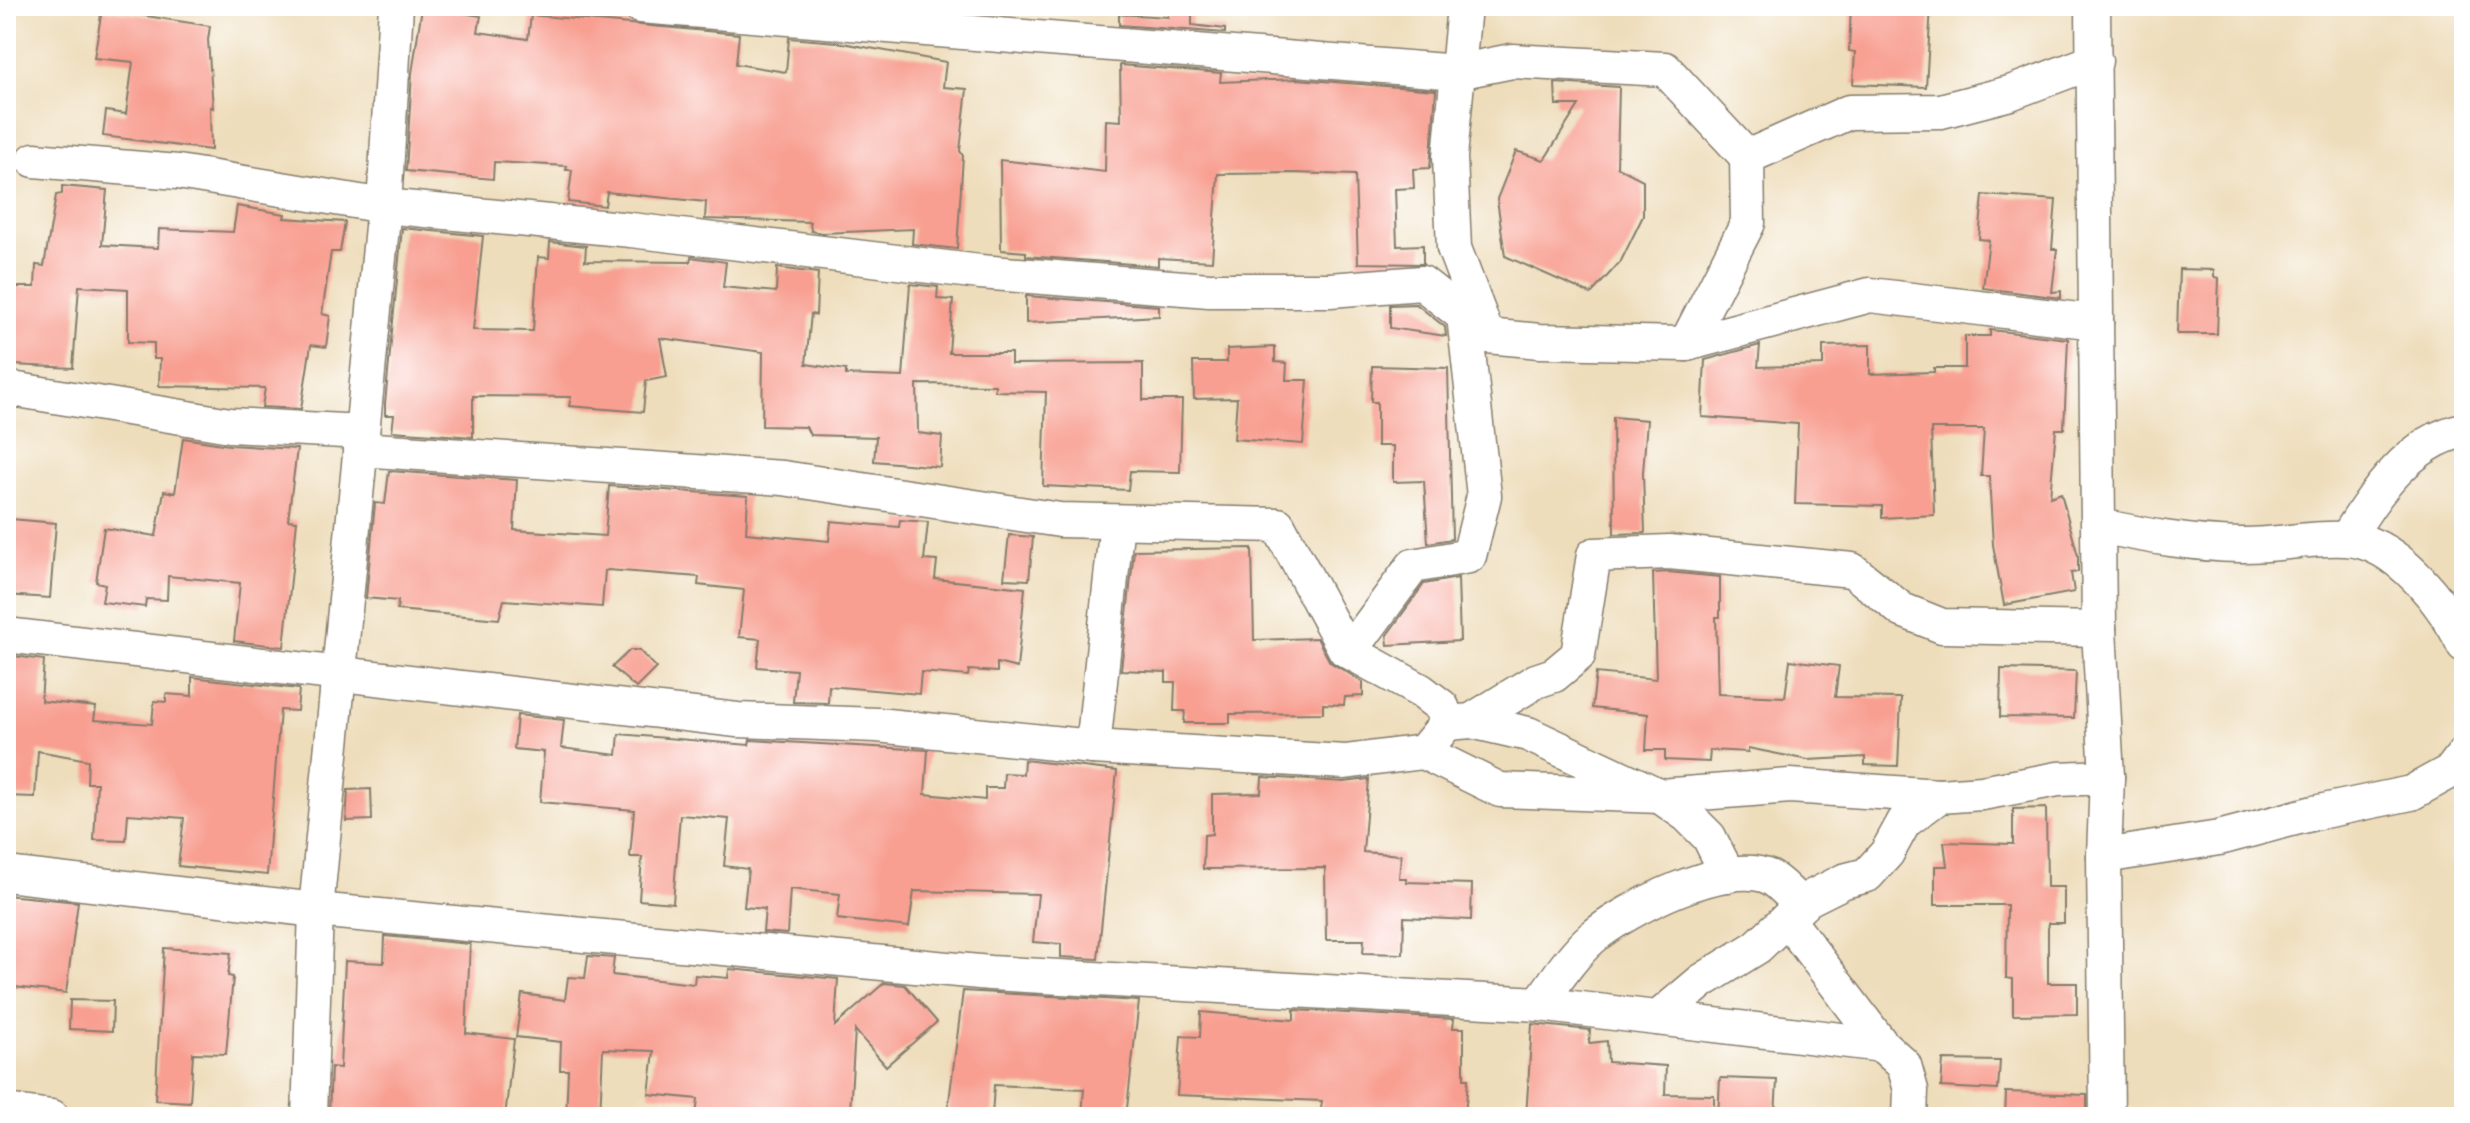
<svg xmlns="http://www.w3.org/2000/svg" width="2470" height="1123" viewBox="0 0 2470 1123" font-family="Itim,sans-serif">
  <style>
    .building { fill: #f89f91 }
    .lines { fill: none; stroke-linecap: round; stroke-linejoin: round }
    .minor-casing { stroke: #857c6c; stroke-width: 37 }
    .minor { stroke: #fff; stroke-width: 34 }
  </style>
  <rect width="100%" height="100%" fill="#fff"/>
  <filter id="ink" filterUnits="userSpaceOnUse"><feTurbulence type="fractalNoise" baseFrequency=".0125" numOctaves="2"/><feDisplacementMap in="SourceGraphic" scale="16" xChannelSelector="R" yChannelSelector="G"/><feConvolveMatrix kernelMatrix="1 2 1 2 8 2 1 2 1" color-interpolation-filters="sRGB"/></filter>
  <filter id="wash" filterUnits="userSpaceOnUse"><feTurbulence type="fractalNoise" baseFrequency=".006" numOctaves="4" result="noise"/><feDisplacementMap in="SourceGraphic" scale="32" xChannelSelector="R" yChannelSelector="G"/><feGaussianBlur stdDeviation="1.8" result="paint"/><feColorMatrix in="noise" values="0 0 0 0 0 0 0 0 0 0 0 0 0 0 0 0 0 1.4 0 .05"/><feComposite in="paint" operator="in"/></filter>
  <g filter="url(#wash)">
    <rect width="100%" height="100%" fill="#edb"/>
    <g id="blocks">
      <g class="building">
        <path d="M1168,6H1192V25L1225,29V33L1119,25V14L1168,17Z"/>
        <path d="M1851,6H1931L1926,87L1853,84L1855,52L1849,51Z"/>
        <path d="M422,7L481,16L478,32L528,39L531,15L739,34L736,64L786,72L789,38L837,42L946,62L943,87L967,89L960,151L963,156L957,249L912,244L913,229L822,233L811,231L810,222L705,219L706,202L607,192L605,206L568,202L572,170H566L567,166L494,162L493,179L406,171L412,73Z"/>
        <path d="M102,9L210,26L208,40L213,108L210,107L211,150L103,136L106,111L126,114L133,62L94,58Z"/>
        <path d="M1120,65L1221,73L1220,82L1297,79L1436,90L1430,168L1413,169L1414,188L1395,189L1397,246L1423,245V264L1358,263L1355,175L1293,173L1218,174L1212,261L1158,258V266L1026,256V252L1001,250L1000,160L1105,172L1106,120L1121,121Z"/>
        <path d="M1555,83L1619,87L1617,167L1643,180V216L1621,261L1591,294L1505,256L1497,199L1516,151L1544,160L1579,105H1556Z"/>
        <path d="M62,186L107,190L102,245L158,248L159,229L233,232L237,206L285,214L284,218L345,222L340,252H331L322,314L330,316L326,347L311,345L301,409L262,407L265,388L159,386L160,359H154V343L128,342V289L79,286L73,368L14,365L15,359L6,358V287H35L36,265L44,266L56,195L62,194Z"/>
        <path d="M1983,195L2056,200L2052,249H2057L2052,292L2061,291V298L1983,288L1989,240L1979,239Z"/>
        <path d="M402,228L483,236L473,330L533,331L538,257L549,258L550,242L586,246L585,261L690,262L691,257L726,262L723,287L776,292L777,268L818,273L816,315L811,314L806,364L846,370V375L903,377L910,284L938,287L937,299L953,300L949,353H1011V364L1143,363V400H1182L1180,472L1130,471L1128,490L1043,486L1046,392L995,391V385L917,384L918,433L942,436L940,467L874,461L876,437L810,435L806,427L762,426L763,352L660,338L667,377L646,381L643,412L569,406L571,397L473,396V437L392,431L394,415H385V404Z"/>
        <path d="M2179,269L2214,270V277L2219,278L2217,334H2177Z"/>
        <path d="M1026,296L1159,306V316L1026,323Z"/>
        <path d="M1416,304L1445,327L1446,336L1390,328V305Z"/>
        <path d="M1990,330L2068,339L2064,429H2056L2050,497L2061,493L2078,556V572L2071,573L2074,592L2004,605L1993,545L1989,476H1981L1984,429H1931L1934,515L1882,518V506L1795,504L1798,424L1702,417L1705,360L1760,345L1758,367L1823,365V346L1870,345V374L1934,372V368H1965V336H1990Z"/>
        <path d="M1275,347V362L1287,363L1286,380H1308L1303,444L1234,439L1237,398L1194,399L1193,362H1227V349Z"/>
        <path d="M1372,366L1448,368L1452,539L1428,543L1424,481L1393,482V446H1377V402H1371Z"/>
        <path d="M1613,417L1647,420L1643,473L1645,533L1614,534Z"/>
        <path d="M183,438L229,445L297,449L288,520L297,521L284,647L234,641L240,583L168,576L167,600L146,599L145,607L102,602L105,584L96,582L104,528L156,536L164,491L175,493Z"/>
        <path d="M389,471L517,480L514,530L605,536L609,486L748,496L746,533L829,541L831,521L899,527L900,520L928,522L924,560L937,561L935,579L1025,588L1017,668L997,663V672L969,670L968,676L921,672L919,694L829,686L828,703L793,702L796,670L757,667L760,639L739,637L744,590L698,585L699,577L608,570L605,571L602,607L504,600L499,619L397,610L398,601L366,598L375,503L385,504Z"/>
        <path d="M11,519L56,523L50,598L6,595Z"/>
        <path d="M1009,535L1033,537L1029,580L1004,579Z"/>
        <path d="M1252,548L1254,640L1317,638L1330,662L1363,682V696L1345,697L1344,705L1323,704V713L1230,714V723H1184L1185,711H1174L1175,682H1166V672L1121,670L1134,550Z"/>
        <path d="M1668,572L1720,577V617H1716L1718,694L1785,697L1790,660L1839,666L1835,697L1901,698L1898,766L1865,765V757L1808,760L1748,748V752L1710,750L1709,762L1665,760V750H1646L1648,714L1592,708L1596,673L1656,679L1653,573Z"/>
        <path d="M1458,578L1460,641L1388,645L1387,635L1424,584Z"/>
        <path d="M630,650H639L656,668L636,688L612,667Z"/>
        <path d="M6,655L44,660L41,701L96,707L94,720L152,724L154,701L166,702V694L192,696V677L299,689L297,711L280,710L267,875L178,866L184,818L128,814L126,841L94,840L97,783H87L88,760L38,751L35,797L6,796Z"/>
        <path d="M2001,669L2076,671L2074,718L2000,717Z"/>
        <path d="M517,715L564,720L561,748L617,755L619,734L749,745L750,740L928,750L925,794L985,800V788H1003L1004,773L1023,774L1024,760L1117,771L1098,959L1061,957V944L1033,942L1038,894L914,891L909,927L837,919L840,894L790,889L787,934L763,932L765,909L744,907L748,869L724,866L729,819L680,815L673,903L639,900L642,857H630L634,810L540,802L544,752L514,749Z"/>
        <path d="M1262,777L1344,782L1369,779L1363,852L1401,855L1399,878H1406V882L1472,884L1471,920L1404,917L1403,954L1363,953L1364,940H1326L1325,868L1203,869L1204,835L1212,834V794L1261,793Z"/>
        <path d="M371,789L372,820L346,821L348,790Z"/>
        <path d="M2046,808L2047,887H2064V923H2048V983H2077V1014L2013,1015V979L2006,978L2007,905H1935V866H1947L1944,842L2013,844V809Z"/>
        <path d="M6,895L78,902L66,993L6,986Z"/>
        <path d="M385,936L470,944L466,1033L514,1039L505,1117H329L331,1067L340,1068L345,961L384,963Z"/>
        <path d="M164,948L231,953L228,976L233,977L226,1054L193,1053L190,1102L155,1100Z"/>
        <path d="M588,956L614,958L612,975L694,984L695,975L728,978L729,969L838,979L835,1026L884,983L905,985L937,1022L886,1066L855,1030L850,1112L820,1110L819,1117H696L698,1099L649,1094L654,1051L603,1049L600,1117H566L568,1070H560L561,1042L516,1037L522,994L565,1000L568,977L585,978Z"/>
        <path d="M963,991L1139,1001L1126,1117H1082L1084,1089L994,1085L992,1117H947Z"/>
        <path d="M70,1000L113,1001L112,1031L69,1029Z"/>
        <path d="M1294,1010L1454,1019L1453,1028H1464V1079H1468L1465,1117H1320L1322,1101L1177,1095L1181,1036L1200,1037L1201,1012L1294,1020Z"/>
        <path d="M1532,1024L1590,1030L1589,1043L1607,1041L1608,1062L1666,1066L1665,1094L1714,1095V1117H1526Z"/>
        <path d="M1943,1060L2000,1061L1998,1090L1941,1087Z"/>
        <path d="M1720,1078L1777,1080L1775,1117H1718Z"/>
        <path d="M2006,1092L2087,1095V1117H2005Z"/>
      </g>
    </g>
  </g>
  <g filter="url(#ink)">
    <use href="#blocks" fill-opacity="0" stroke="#857c6c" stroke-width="2"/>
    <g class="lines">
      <g class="minor-casing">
        <g id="minor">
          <path d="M640,6L1457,72L1512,61L1665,69L1747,157"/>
          <path d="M1464,6L1450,157L1454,248L1487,335"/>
          <path d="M2093,6L2099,629L2107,777L2104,856L2107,1117"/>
          <path d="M34,160L178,172L384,206L631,230L980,272L1209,290H1330L1422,283L1464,316"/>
          <path d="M1686,344L1870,295L2096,322"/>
          <path d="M6,388L230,425L362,432"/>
          <path d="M360,449L783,478L1060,520L1278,525L1345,649L1421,691L1442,707L1447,723L1471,721L1536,681L1554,675L1578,655L1594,555L1669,552L1852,570L1902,610L1942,626L2099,629"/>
          <path d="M2100,526C2148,536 2192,544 2240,545C2275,546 2310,537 2345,539C2395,540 2445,604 2464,645"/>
          <path d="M2347,538C2375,494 2409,441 2464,430"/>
          <path d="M6,635L737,720L877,725L1093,747L1345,762L1423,752L1447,723"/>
          <path d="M1345,649L1363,634L1413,566L1469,556L1484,496L1464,316L1487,336L1540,341L1686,344L1748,223L1747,157L1849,112L1941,111L2010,93L2095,61"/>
          <path d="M1471,721L1528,734L1660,796L1687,815L1709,837L1728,875"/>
          <path d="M1093,747L1117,522"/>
          <path d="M1423,752L1500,790L1660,796L1790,786L1939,796"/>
          <path d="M2104,856L2219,838L2314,813L2411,793L2451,771L2464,754"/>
          <path d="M6,874L316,910L990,973L1539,1004L1882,1045"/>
          <path d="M1787,919L1882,1045L1904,1065L1911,1090L1910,1117"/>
          <path d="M1539,1004C1555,982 1572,955 1593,937C1626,909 1726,858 1769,877C1780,882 1792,897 1801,905"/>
          <path d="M1658,1018L1702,981L1757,947L1808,899L1844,881L1867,875L1887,853L1904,822L1939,796L1982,793L2058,779L2107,777"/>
          <path d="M6,1111L52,1117"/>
          <path d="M309,1117L316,910L384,206L396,6"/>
        </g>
      </g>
      <use href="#minor" class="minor"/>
    </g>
  </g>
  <rect width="2470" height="1123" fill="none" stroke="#fff" stroke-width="32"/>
</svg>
